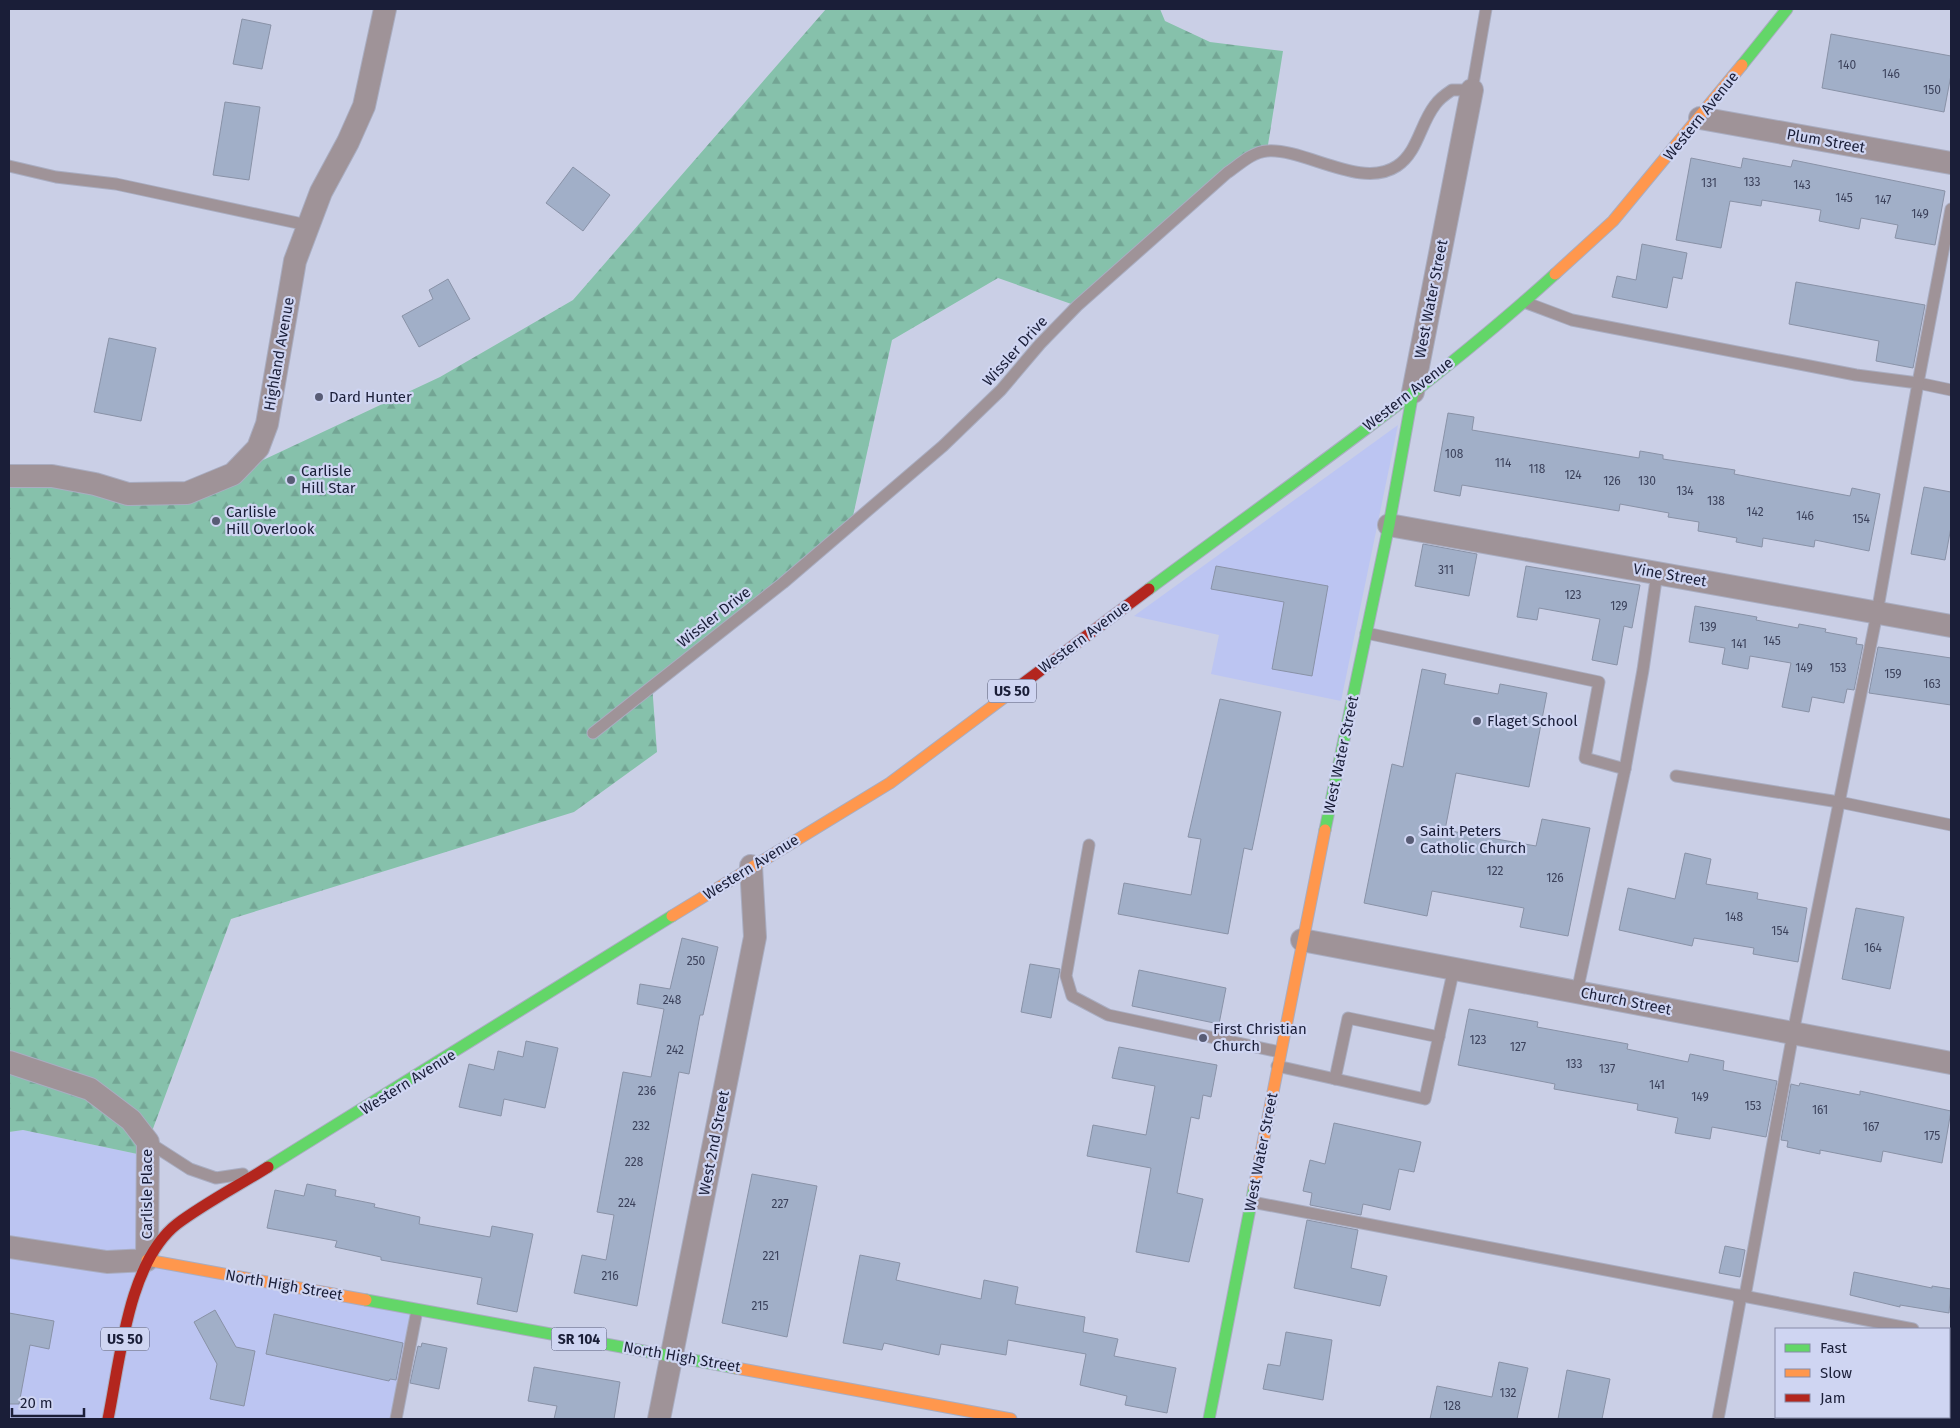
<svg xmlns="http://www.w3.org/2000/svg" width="1960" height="1428" viewBox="0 0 1960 1428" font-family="'Fira Sans',sans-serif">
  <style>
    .built { fill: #bcc5f2 }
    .forest { fill: url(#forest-firs) }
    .building { fill: #a1afc8; stroke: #8992a7 }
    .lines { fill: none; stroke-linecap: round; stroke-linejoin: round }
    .lane-casing { stroke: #a9adc1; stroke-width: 13 }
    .street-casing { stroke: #a9adc1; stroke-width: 24 }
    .fast-casing { stroke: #a9adc1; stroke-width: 13 }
    .slow-casing { stroke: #a9adc1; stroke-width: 13 }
    .jam-casing { stroke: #a9adc1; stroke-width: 13 }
    .lane { stroke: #9f9398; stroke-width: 11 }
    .street { stroke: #9f9398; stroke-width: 22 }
    .fast { stroke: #63d668; stroke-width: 11 }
    .slow { stroke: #ff974d; stroke-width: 11 }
    .jam { stroke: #b3261e; stroke-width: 11 }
    .poi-dot { fill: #585c75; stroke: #cfd5f2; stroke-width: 2 }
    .labels { text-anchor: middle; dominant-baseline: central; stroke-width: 4.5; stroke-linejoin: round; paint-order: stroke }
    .number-label { font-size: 12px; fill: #3c425c }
    .shield { fill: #cfd5f2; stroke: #505570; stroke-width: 1 }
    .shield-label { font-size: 14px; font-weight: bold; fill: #1a1e38 }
    .street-label { font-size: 15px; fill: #1a1e38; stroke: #cfd5f2 }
    .poi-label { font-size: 15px; fill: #1a1e38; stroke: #cfd5f2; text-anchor: start }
  </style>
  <defs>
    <pattern id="forest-firs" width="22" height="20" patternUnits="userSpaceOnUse" patternTransform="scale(1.25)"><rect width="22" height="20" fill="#86c1ab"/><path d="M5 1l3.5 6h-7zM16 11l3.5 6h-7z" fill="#73a594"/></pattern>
  </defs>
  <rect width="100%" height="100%" fill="#cacfe6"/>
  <g class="built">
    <path d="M1398,425L1341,701L1211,674L1219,635L1134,616Z"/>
    <path d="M23,1130L147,1156V1260L417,1310L396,1419H9V1132Z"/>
  </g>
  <path class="forest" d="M826,9H1160L1165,21L1210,42L1283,51L1267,151L1254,154L1077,306L998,278L892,340L851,525L652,684L657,752L574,812L231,919L148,1142L147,1156L23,1130L9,1132V476L128,494L233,474L440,377L573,300Z"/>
  <g class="building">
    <path d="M242,19L271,25L262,69L233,64Z"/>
    <path d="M1831,34L1951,56V75L1944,112L1822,88Z"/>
    <path d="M225,102L260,107L249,180L213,175Z"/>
    <path d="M1691,158L1741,168L1743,158L1791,167L1793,160L1945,191L1935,245L1895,238L1898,225L1861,218L1859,229L1819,221L1821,210L1762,200L1761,206L1730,201L1721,248L1676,240Z"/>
    <path d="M573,167L610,195L583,231L546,203Z"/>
    <path d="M1642,244L1687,253L1682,279L1673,277L1667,308L1612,297L1617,276L1636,280Z"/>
    <path d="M448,279L470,319L419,347L402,316L433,299L429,290Z"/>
    <path d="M1796,282L1925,305L1913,368L1876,361L1879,341L1789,324Z"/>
    <path d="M109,338L156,348L141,421L94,412Z"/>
    <path d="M1448,413L1474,417L1472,430L1639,458L1640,451L1663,455V459L1735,470L1734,474L1850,496L1852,488L1880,494L1869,551L1815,540L1814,547L1763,538L1762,547L1736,542L1737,538L1698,531L1699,522L1668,517L1669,513L1620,504L1619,511L1462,485L1460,496L1434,491Z"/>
    <path d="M1924,487L1951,492V527L1945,560L1911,554Z"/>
    <path d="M1423,544L1477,554L1469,596L1415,586Z"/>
    <path d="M1216,566L1328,586L1312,676L1272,669L1284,602L1211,589Z"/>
    <path d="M1526,566L1640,585L1632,628L1624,626L1617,665L1592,660L1600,619L1539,608L1537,620L1517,617Z"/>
    <path d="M1695,606L1757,617L1756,620L1798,628L1799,624L1826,629L1825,632L1857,638L1856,644L1863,645L1854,690L1847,689L1844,703L1812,697L1809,712L1782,707L1791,663L1750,656L1748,669L1722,664L1725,648L1689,642Z"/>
    <path d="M1878,647L1951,658V705L1869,693Z"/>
    <path d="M1422,669L1446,674L1444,684L1498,694L1500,684L1547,693L1529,787L1456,773L1445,830L1536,846L1542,819L1590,828L1568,936L1520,927L1524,908L1432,891L1427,916L1364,903L1392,764L1403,767Z"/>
    <path d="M1220,699L1281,712L1252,850L1244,848L1228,934L1118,914L1124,883L1191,895L1201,839L1188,837Z"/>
    <path d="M1685,853L1711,859L1706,884L1758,893L1757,899L1807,908L1798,962L1753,954L1754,948L1694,938L1692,946L1619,930L1628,888L1675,899Z"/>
    <path d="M1856,908L1904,917L1890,989L1842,979Z"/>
    <path d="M682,938L718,947L703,1015H700L689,1074L679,1072L637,1306L574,1293L582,1255L606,1260L614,1215L597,1212L623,1072L651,1077L664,1009L637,1004L640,984L670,989Z"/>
    <path d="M1030,964L1060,969L1051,1018L1021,1012Z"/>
    <path d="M1139,970L1226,988L1219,1024L1132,1006Z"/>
    <path d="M1469,1009L1538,1022L1537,1027L1628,1044L1627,1049L1688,1062L1690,1054L1724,1061L1723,1070L1777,1081L1766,1137L1712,1127L1710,1139L1675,1133L1678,1118L1637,1110L1638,1104L1554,1089L1555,1084L1458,1065Z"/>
    <path d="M526,1041L558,1048L545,1108L504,1099L501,1116L459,1107L469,1064L494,1070L498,1051L523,1057Z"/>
    <path d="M1119,1047L1217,1065L1211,1097L1203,1095L1199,1119L1191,1117L1177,1193L1203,1199L1189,1262L1136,1252L1151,1168L1087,1156L1093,1125L1146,1135L1155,1086L1112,1078Z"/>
    <path d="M1800,1083L1860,1095V1091L1951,1111L1942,1163L1883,1151L1881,1162L1820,1150V1154L1787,1147L1788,1141L1781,1140L1791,1084L1799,1086Z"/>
    <path d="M1334,1123L1421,1142L1414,1172L1399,1169L1390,1210L1363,1204L1361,1215L1310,1205L1312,1193L1303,1191L1310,1160L1325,1164Z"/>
    <path d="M752,1174L817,1186L787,1337L722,1323Z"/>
    <path d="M307,1184L336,1190L335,1196L375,1204L374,1207L420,1217L419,1224L490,1237L492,1226L533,1234L517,1312L477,1304L482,1278L381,1260V1257L335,1247L337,1241L267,1228L275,1190L304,1196Z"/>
    <path d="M1307,1220L1358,1230L1351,1268L1387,1276L1380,1306L1294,1288Z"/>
    <path d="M1725,1246L1745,1250L1740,1277L1719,1273Z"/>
    <path d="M860,1255L900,1263L896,1280L981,1299L984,1280L1018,1287L1015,1304L1085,1317L1083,1332L1118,1339L1114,1356L1176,1368L1167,1413L1125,1405L1127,1396L1080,1385L1086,1354L1008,1340L1006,1355L941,1344L939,1355L884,1343L882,1350L843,1343Z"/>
    <path d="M1854,1272L1932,1288V1286L1951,1289L1949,1313L1900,1305V1307L1850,1295Z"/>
    <path d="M215,1310L236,1347L255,1351L244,1406L210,1399L217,1364L194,1322Z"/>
    <path d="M9,1313L54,1321L49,1349L30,1345L19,1404H9Z"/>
    <path d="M274,1314L403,1343L396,1380L390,1379L389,1381L266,1354Z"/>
    <path d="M1286,1332L1332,1340L1323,1400L1263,1389L1268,1364L1280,1366Z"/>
    <path d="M422,1343L447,1348L439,1389L410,1383L418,1346L421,1347Z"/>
    <path d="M1499,1362L1528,1368L1517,1419H1430L1437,1386L1492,1397Z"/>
    <path d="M534,1367L620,1382L614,1419H554L557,1406L528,1401Z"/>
    <path d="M1567,1370L1610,1379L1602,1419H1558Z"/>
  </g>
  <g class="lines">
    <g class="lane-casing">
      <g id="lane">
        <path d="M9,166L56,177L116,184L307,225"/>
        <path d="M1951,209L1918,383L1951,390"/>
        <path d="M1524,302L1572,320L1856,375L1918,383L1877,613L1793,1033L1745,1296"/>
        <path d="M1366,633L1599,682L1585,758L1625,769L1577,992"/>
        <path d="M593,733L783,583L943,446L1001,390L1040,344L1077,306L1227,173C1239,165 1252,152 1267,151C1305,148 1361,190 1397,166C1418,152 1420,124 1435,105C1439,99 1446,94 1452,90H1472L1486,9"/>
        <path d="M1625,769L1643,670L1657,573"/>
        <path d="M1676,776L1839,802L1951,825"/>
        <path d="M1089,845L1066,976L1072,996L1108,1015L1280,1052"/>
        <path d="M1277,1066L1425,1099L1454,968"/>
        <path d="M1335,1079L1348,1018L1439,1037"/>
        <path d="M148,1142L190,1169L216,1178L243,1174"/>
        <path d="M1252,1202L1736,1295L1740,1301L1718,1419"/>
        <path d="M1738,1295L1913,1329"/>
        <path d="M1949,1336L1951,1337"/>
        <path d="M396,1419L417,1310"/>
      </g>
    </g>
    <g class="street-casing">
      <g id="street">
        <path d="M1700,118L1951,163"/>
        <path d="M1413,392L1472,90"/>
        <path d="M9,476H52L95,484L128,494L187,493L233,474L258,448L267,424L295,261L321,192L348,142L364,106L385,9"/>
        <path d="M1389,525L1951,626"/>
        <path d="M1302,940L1951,1063"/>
        <path d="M9,1062L90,1089L131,1120L148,1142L147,1260L107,1262L9,1247"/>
        <path d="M659,1419L755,937L751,866"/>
      </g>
    </g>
    <g class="fast-casing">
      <g id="fast">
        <path d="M1742,65L1787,9"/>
        <path d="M1149,589C1286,487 1429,389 1555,274"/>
        <path d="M1325,830L1389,525L1413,392"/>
        <path d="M268,1167L672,916"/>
        <path d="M366,1300L736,1368"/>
        <path d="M1209,1419L1254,1188"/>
      </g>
    </g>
    <g class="slow-casing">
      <g id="slow">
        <path d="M1555,274L1613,221L1742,65"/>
        <path d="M672,916L890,783L1021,685"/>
        <path d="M1254,1188L1325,830"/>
        <path d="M147,1260L366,1300"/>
        <path d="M736,1368L1011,1419"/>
      </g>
    </g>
    <g class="jam-casing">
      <g id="jam">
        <path d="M1021,685L1149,589"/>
        <path d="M108,1419C120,1361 128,1262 177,1224C205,1203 238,1186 268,1167"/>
      </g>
    </g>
    <use href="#lane" class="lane"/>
    <use href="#street" class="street"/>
    <use href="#fast" class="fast"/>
    <use href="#slow" class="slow"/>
    <use href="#jam" class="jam"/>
  </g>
  <g class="poi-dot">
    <circle cx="319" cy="397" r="5"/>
    <circle cx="291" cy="480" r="5"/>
    <circle cx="216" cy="521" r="5"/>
    <circle cx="1477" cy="721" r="5"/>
    <circle cx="1410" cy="840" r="5"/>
    <circle cx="1203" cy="1038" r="5"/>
  </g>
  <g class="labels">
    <g class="number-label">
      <text x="1847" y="65">140</text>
      <text x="1891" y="74">146</text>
      <text x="1932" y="90">150</text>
      <text x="1752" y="182">133</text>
      <text x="1709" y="183">131</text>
      <text x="1802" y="185">143</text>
      <text x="1844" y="198">145</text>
      <text x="1883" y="200">147</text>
      <text x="1920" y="214">149</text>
      <text x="1454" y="454">108</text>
      <text x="1503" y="463">114</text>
      <text x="1537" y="469">118</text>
      <text x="1573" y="475">124</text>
      <text x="1612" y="481">126</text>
      <text x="1647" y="481">130</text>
      <text x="1685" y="491">134</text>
      <text x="1716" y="501">138</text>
      <text x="1755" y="512">142</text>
      <text x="1805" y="516">146</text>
      <text x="1861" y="519">154</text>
      <text x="1446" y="570">311</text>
      <text x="1573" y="595">123</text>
      <text x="1619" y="606">129</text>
      <text x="1708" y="627">139</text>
      <text x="1772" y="641">145</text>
      <text x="1739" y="644">141</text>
      <text x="1804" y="668">149</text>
      <text x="1838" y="668">153</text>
      <text x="1893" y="674">159</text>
      <text x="1932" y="684">163</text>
      <text x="1495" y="871">122</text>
      <text x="1555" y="878">126</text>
      <text x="1734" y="917">148</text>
      <text x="1780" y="931">154</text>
      <text x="1873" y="948">164</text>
      <text x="696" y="961">250</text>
      <text x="672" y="1000">248</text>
      <text x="1478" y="1040">123</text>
      <text x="1518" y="1047">127</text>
      <text x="675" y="1050">242</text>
      <text x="1574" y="1064">133</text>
      <text x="1607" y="1069">137</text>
      <text x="1657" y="1085">141</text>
      <text x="647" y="1091">236</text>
      <text x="1700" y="1097">149</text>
      <text x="1753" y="1106">153</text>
      <text x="1820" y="1110">161</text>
      <text x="641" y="1126">232</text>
      <text x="1871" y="1127">167</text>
      <text x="1932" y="1136">175</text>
      <text x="634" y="1162">228</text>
      <text x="627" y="1203">224</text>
      <text x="780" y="1204">227</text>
      <text x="771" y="1256">221</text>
      <text x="610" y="1276">216</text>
      <text x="760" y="1306">215</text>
      <text x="1508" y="1393">132</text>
      <text x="1452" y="1406">128</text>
    </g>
    <g class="shield">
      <rect x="988" y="679.5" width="48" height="23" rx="4"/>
      <rect x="101" y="1327.5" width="48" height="23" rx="4"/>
      <rect x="551.5" y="1327.5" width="55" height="23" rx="4"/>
    </g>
    <g class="shield-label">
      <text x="1012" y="691">US 50</text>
      <text x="125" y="1339">US 50</text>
      <text x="579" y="1339">SR 104</text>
    </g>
    <g class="street-label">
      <text transform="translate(1701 116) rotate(-51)">Western Avenue</text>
      <text transform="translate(1826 141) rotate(10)">Plum Street</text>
      <text transform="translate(1431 299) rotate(-79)">West Water Street</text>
      <text transform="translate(1015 351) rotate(-48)">Wissler Drive</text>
      <text transform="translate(279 354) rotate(-80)">Highland Avenue</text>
      <text transform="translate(1408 394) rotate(-38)">Western Avenue</text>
      <text transform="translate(1670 575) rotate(10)">Vine Street</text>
      <text transform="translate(714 617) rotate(-38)">Wissler Drive</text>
      <text transform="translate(1084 637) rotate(-37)">Western Avenue</text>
      <text transform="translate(1341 755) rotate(-78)">West Water Street</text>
      <text transform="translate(751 867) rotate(-32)">Western Avenue</text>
      <text transform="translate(1626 1001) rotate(11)">Church Street</text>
      <text transform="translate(408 1082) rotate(-32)">Western Avenue</text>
      <text transform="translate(714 1143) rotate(-79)">West 2nd Street</text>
      <text transform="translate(1261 1152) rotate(-79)">West Water Street</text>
      <text transform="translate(147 1194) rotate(-90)">Carlisle Place</text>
      <text transform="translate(284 1285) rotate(10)">North High Street</text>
      <text transform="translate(682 1357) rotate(10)">North High Street</text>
    </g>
    <g class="poi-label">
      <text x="329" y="397">Dard Hunter</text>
      <text x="301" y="471">Carlisle<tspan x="301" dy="17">Hill Star</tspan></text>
      <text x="226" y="512">Carlisle<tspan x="226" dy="17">Hill Overlook</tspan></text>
      <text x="1487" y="721">Flaget School</text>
      <text x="1420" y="831">Saint Peters<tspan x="1420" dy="17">Catholic Church</tspan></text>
      <text x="1213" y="1029">First Christian<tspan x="1213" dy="17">Church</tspan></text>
    </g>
  </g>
  <rect width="1960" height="1428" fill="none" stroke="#1a1e38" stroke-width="20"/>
  <rect x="1775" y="1328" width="175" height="90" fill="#cfd5f2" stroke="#878ca8"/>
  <rect x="1785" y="1344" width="25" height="8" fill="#63d668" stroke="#878ca8"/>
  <text x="1820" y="1353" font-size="15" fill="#1a1e38">Fast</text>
  <rect x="1785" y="1369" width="25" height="8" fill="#ff974d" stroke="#878ca8"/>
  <text x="1820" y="1378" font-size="15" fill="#1a1e38">Slow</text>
  <rect x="1785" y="1394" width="25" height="8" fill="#b3261e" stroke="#878ca8"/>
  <text x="1820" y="1403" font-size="15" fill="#1a1e38">Jam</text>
  <path d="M12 1408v8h72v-8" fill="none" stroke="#1a1e38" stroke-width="2.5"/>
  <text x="20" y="1408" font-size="15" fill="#1a1e38" stroke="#cfd5f2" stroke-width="4" paint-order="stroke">20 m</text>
</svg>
